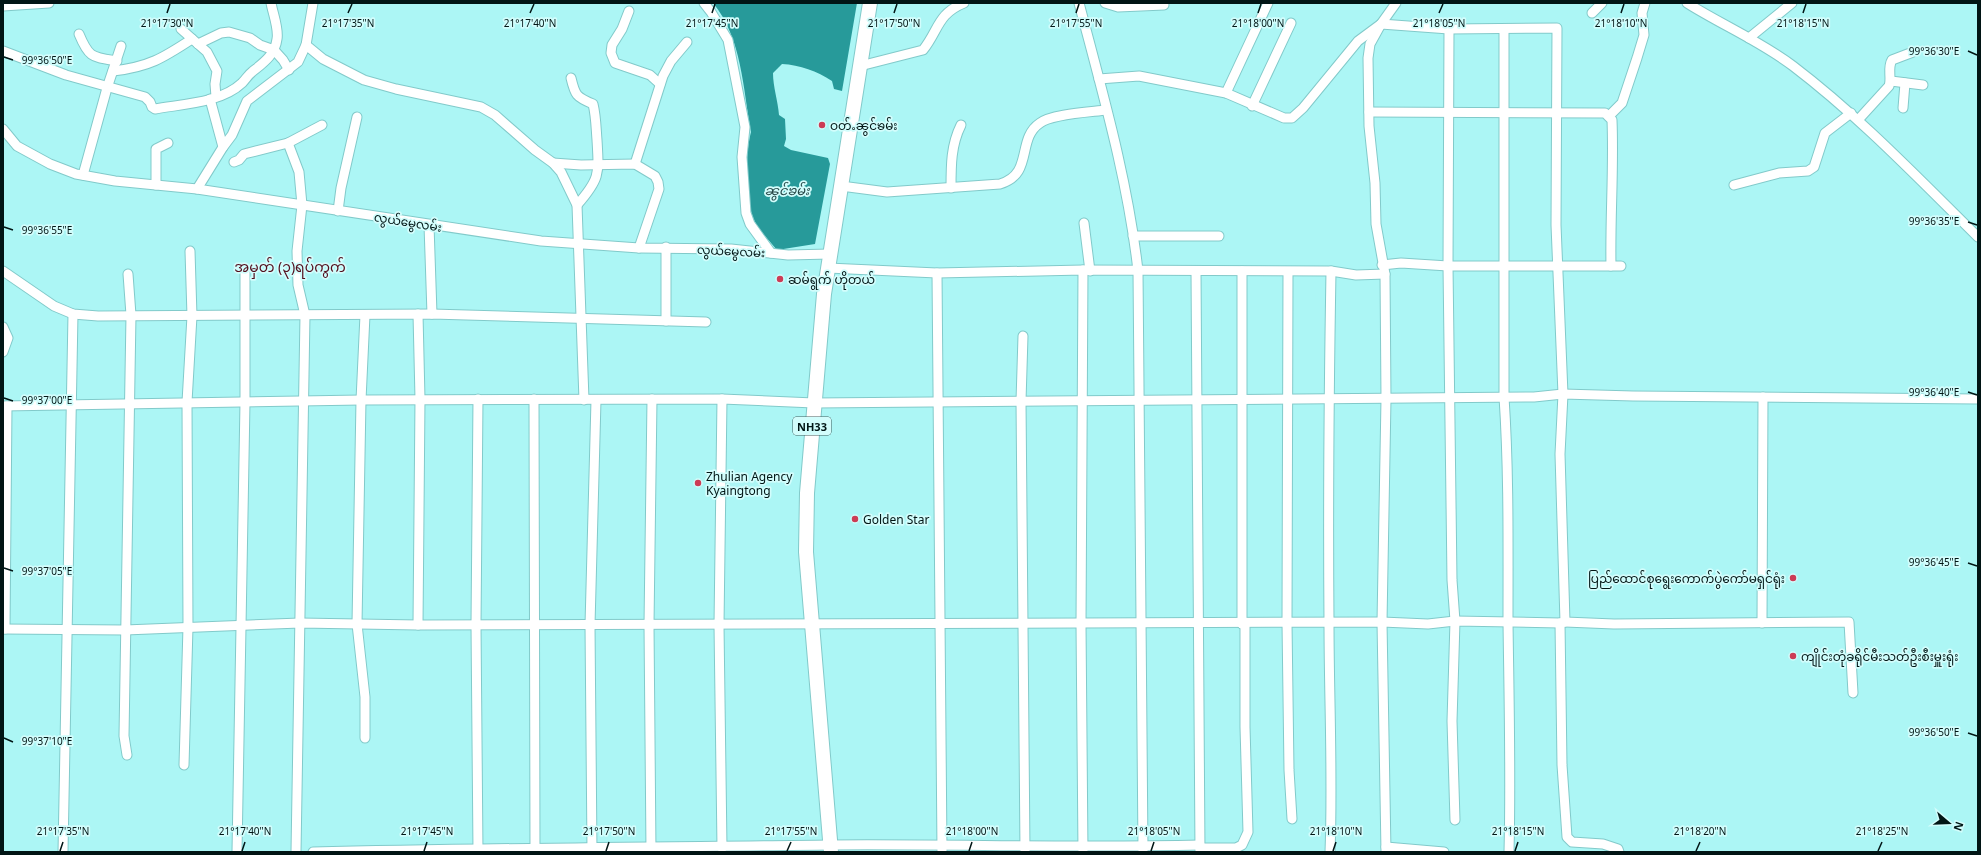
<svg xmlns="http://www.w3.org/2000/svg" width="1981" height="855" viewBox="0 0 1981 855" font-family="'Noto Sans','Noto Sans Myanmar',sans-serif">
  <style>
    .water { fill: #279a9a }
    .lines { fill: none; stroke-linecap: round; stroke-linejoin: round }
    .minor-casing { stroke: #82caca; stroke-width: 11 }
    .highway-casing { stroke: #82caca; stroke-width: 16 }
    .minor { stroke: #fff; stroke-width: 9 }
    .highway { stroke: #fff; stroke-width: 14 }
    .ticks { fill: none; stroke: #011515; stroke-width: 1.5 }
    .poi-dot { fill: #cc3c55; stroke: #d2fdfc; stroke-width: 1.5 }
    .labels { text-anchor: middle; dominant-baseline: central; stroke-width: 3.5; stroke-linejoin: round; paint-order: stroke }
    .shield { fill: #d2fdfc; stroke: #405b5a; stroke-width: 1 }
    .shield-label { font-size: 11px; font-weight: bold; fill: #011515 }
    .poi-label { font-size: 12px; fill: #011515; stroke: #d2fdfc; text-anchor: start }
    .street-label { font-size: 12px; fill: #011515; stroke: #d2fdfc }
    .water-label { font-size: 13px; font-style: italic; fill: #254646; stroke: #d2fdfc }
    .quarter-label { font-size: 14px; fill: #530e1c; stroke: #d2fdfc }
    .ticks-label { font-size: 10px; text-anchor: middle; fill: #011515; stroke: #d2fdfc; stroke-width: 3.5; stroke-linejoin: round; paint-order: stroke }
  </style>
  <rect width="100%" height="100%" fill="#acf6f5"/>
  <path class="water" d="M713,3H857L842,91L834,89L832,81C817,71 800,65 782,64L773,73C773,87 778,101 779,115L785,119L786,139L784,146L791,150L828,158L830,164L815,244L777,250C770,241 759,231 754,220C745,199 745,154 751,132C743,89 742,38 713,3Z"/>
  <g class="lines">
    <g class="minor-casing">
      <g id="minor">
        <path d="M313,3L306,45L323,59L364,80L396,89L481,107L495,115L535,150L553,163L561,172L577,205L584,400"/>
        <path d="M704,3L711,12L728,40L745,127L742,157L746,213L750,224L771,253"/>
        <path d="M1079,3C1102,91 1128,180 1138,271L1143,851"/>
        <path d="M1105,3L1118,7L1164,5"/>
        <path d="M1687,3C1722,25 1760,41 1793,66C1860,117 1918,178 1978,237"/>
        <path d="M3,6L49,3"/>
        <path d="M629,11L622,29L612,45L611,53L615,63L650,75L660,84"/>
        <path d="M1592,13L1602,3"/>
        <path d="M181,29L207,52L217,71L215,84L216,97"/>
        <path d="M1449,29L1448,266L1452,580L1455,621L1452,721L1455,820"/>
        <path d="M1504,29V397C1509,472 1508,547 1508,622C1509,698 1511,775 1509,852"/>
        <path d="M79,34C89,58 92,57 117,61"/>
        <path d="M1749,38L1792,3"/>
        <path d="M198,44L221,33L229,32L250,38L260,45L274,50L283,60L289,70"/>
        <path d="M3,51L66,75L145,97L150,102L152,107L155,109C182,104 221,103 242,83C246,79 248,75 252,72C263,63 275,55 277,39C279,29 273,14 271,3"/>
        <path d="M860,66L923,50C939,30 937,14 964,3"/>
        <path d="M113,71C149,67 163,58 192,39"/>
        <path d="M571,78C575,95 576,97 593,104C596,116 596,128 597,140C599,174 600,179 577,205"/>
        <path d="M1891,81L1923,85"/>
        <path d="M1226,93L1268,3"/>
        <path d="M210,99L223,147"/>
        <path d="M1252,106L1291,23"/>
        <path d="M1903,108L1905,83"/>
        <path d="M1369,112L1605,113L1612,120C1614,169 1610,217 1611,266"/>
        <path d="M1609,116L1622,103L1637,58L1644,35L1642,13L1645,3"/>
        <path d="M1858,120L1889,86C1892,78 1887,68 1892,60L1913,52"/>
        <path d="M3,129L17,146L50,164L76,174L115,181L197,189L541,241L639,248L731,249L788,255L830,254"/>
        <path d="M288,143L299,172L302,205L297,251L298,285L305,315L296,852"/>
        <path d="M234,162L239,160L244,154L288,143L322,125"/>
        <path d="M553,163L581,165L635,164L655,176L658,182L659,189L639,248"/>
        <path d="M635,164L663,76L671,61L687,42"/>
        <path d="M83,175L107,88L121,46"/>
        <path d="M156,185V149L168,143"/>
        <path d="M1734,185L1779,173L1808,171L1814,167L1825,133L1851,113"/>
        <path d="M841,186L887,192L1000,184C1034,174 1016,139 1040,123C1051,114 1091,112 1106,110"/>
        <path d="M951,188C951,165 951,145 961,125"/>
        <path d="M197,189L223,147L232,135L247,101L298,62L306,45"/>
        <path d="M338,211L341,188L357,117"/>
        <path d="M1084,223L1090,271"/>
        <path d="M429,225L432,314"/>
        <path d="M1133,236H1219"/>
        <path d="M666,247V321"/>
        <path d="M1382,265L1401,263L1448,266H1621"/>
        <path d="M828,268L937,273L1083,270L1331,271L1356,275L1385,274"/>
        <path d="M1083,270L1081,624L1083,852"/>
        <path d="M3,271L54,306L73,314L98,316L432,314L706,322"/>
        <path d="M1196,271L1200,852"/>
        <path d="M1288,272L1287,623L1289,770L1292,819"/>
        <path d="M937,273L942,851"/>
        <path d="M3,327L8,338L3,352"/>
        <path d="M1023,336L1021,401L1025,852"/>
        <path d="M534,399L535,852"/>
        <path d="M722,399L719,625L722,848"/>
        <path d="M3,406L361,400L722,399L814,403L1534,397L1563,394L1633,396L1978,399"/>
        <path d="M1565,622L1614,624L1849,622L1853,693"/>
        <path d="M1560,623L1562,765L1567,837L1572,842L1603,844L1618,849L1619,852"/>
        <path d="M1762,623L1763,397"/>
        <path d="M1242,624V271"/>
        <path d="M418,625L420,399L418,314"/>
        <path d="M3,629L125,630L300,623L418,625L1382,622L1428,624L1455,621L1560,623L1565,622L1560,454L1563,394L1556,225L1557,28L1449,29L1381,24L1358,41L1303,108L1292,118H1284L1226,93L1139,76L1099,79"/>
        <path d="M5,629L7,406"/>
        <path d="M365,738V697L357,624L361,400L365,315"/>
        <path d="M127,755L124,736L131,315L128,274"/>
        <path d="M184,765L188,627L187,402L192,316L190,251"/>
        <path d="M1386,847L1444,852"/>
        <path d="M1200,848H1236L1242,845L1248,832L1245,727V624"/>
        <path d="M63,852L73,314"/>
        <path d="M237,852L245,402V270"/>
        <path d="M313,852C486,848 658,847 830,845C953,844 1076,848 1200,845"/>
        <path d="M478,852L476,625L478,399"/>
        <path d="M592,852L590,625L596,400"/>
        <path d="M651,852L649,625L652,399"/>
        <path d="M1330,852C1333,775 1329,699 1329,622C1328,505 1329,388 1331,271"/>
        <path d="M1386,852L1382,622L1386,399L1385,274L1376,224L1375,183L1369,126L1368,58L1370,44L1381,24L1396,3"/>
      </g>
    </g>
    <g class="highway-casing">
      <path id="highway" d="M831,852L806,552L807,493L824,294L870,3"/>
    </g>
    <use href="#minor" class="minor"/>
    <use href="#highway" class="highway"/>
  </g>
  <path class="ticks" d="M167,13L170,4M348,13L352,4M530,13L534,4M712,13L715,4M894,13L897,4M1076,13L1079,4M1258,13L1261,4M1439,13L1443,4M1621,13L1624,4M1803,13L1806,4M1968,51L1977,55M4,57L13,60M1968,222L1977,225M4,227L13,230M1968,392L1977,395M4,398L13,401M1968,563L1977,566M4,568L13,571M1968,733L1977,736M4,738L13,742M60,851L63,842M242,851L245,842M424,851L427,842M606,851L609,842M787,851L791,842M969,851L972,842M1151,851L1154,842M1333,851L1336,842M1515,851L1518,842M1696,851L1700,842M1878,851L1882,842"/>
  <g class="poi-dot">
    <circle cx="822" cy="125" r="4"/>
    <circle cx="780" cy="279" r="4"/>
    <circle cx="698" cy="483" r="4"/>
    <circle cx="855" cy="519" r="4"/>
    <circle cx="1793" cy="578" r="4"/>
    <circle cx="1793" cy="656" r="4"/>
  </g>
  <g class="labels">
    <rect class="shield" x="793" y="417" width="38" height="18" rx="3"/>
    <g class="shield-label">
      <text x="812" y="426">NH33</text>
    </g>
    <g class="poi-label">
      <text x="830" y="125">ဝတ်ႉၼွင်ၶမ်း</text>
      <text x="788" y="279">ဆမ်ရွက် ဟိုတယ်</text>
      <text x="706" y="476">Zhulian Agency<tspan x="706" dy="14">Kyaingtong</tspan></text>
      <text x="863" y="519">Golden Star</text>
      <text x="1785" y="578" text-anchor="end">ပြည်ထောင်စုရွေးကောက်ပွဲကော်မရှင်ရုံး</text>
      <text x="1801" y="656">ကျိုင်းတုံခရိုင်မီးသတ်ဦးစီးမှူးရုံး</text>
    </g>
    <g class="street-label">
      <text transform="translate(408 222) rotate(9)">လွယ်မွေလမ်း</text>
      <text transform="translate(731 251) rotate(3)">လွယ်မွေလမ်း</text>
    </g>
    <g class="water-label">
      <text x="787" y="190">ၼွင်ၶမ်း</text>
    </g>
    <g class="quarter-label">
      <text x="290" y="266">အမှတ် (၃)ရပ်ကွက်</text>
    </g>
  </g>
  <g class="ticks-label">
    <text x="167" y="27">21°17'30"N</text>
    <text x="348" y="27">21°17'35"N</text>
    <text x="530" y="27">21°17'40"N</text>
    <text x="712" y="27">21°17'45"N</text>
    <text x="894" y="27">21°17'50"N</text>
    <text x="1076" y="27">21°17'55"N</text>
    <text x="1258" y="27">21°18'00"N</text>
    <text x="1439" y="27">21°18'05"N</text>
    <text x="1621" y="27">21°18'10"N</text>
    <text x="1803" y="27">21°18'15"N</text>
    <text x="1934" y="55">99°36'30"E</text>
    <text x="47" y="64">99°36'50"E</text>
    <text x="1934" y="225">99°36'35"E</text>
    <text x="47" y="234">99°36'55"E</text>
    <text x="1934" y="396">99°36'40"E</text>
    <text x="47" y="404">99°37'00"E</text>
    <text x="1934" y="566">99°36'45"E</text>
    <text x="47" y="575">99°37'05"E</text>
    <text x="1934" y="736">99°36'50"E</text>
    <text x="47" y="745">99°37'10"E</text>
    <text x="63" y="835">21°17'35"N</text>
    <text x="245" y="835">21°17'40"N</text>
    <text x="427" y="835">21°17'45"N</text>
    <text x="609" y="835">21°17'50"N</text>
    <text x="791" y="835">21°17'55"N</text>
    <text x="972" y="835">21°18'00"N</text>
    <text x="1154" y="835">21°18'05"N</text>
    <text x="1336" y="835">21°18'10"N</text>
    <text x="1518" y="835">21°18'15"N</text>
    <text x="1700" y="835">21°18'20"N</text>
    <text x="1882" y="835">21°18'25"N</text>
  </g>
  <rect width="1981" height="855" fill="none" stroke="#011515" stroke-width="8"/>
  <g transform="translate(1949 823) rotate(109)" stroke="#d2fdfc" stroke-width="3" paint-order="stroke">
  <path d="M0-3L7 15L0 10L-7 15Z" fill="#011515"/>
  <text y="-6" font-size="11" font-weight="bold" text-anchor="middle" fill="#011515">N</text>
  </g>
</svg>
